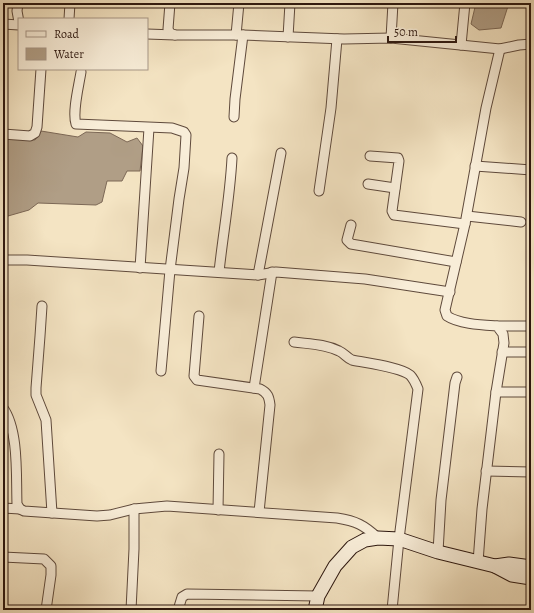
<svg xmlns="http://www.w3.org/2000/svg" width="534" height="613" viewBox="0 0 534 613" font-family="Alegreya,serif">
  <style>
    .water { fill: #b09e86; stroke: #7c6856 }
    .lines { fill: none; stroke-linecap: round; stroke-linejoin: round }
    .street-casing { stroke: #5f4a3c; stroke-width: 11 }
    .secondary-casing { stroke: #2d170f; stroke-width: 15 }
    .street { stroke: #f8edd8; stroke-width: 9 }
    .secondary { stroke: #f8edd8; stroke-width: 13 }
  </style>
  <rect width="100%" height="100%" fill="#f4e4c3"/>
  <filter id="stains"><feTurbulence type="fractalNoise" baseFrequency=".005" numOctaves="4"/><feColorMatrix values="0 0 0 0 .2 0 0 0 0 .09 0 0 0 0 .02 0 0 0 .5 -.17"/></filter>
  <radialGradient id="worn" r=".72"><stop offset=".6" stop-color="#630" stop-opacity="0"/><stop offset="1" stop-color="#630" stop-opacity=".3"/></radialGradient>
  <g class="water">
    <path d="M476,3H509L501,28L479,30L471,24Z"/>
    <path d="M41,131L78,137L86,132L110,133L127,142L137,138L143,146L140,171H127L122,181H107L102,202L96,205L38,203L29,210L8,216L3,214V136L11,135L35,140Z"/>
  </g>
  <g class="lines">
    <g class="street-casing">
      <g id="street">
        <path d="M18,3L17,11L19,22"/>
        <path d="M170,3L168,29L170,33L175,35H243L344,39L391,38L500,49L519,45L531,44"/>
        <path d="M69,19L70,3"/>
        <path d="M3,24L19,25"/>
        <path d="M147,34L175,35"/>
        <path d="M236,35L239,3"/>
        <path d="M288,37L290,3"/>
        <path d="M391,38L393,3"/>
        <path d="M461,45L465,3"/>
        <path d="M81,72C79,85 72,112 76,124L172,128L184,132L186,135L184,168L179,199L170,270L161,371"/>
        <path d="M234,117L235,99L243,35"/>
        <path d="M3,134L30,136L35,133L37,127L41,69"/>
        <path d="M370,156L398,158L399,161L392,211L394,215L465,224"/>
        <path d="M475,166L531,170"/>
        <path d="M368,184L395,188"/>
        <path d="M319,191L331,108L337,39"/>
        <path d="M467,216L521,222"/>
        <path d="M351,225L347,240L351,244L456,262"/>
        <path d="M3,260H27L258,275L276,272L365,279L450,292"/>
        <path d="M140,268L149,128"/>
        <path d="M219,272C223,234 230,197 232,158"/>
        <path d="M258,275L281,153"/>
        <path d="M42,306L40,336L36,388V395L46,420L52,513"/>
        <path d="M199,316L194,376L197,380L260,389C268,393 269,397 270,405L259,512"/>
        <path d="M497,326H531"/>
        <path d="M294,342C309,344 325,344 339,351C344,353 347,358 352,360C366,363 400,367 410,375C414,379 416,384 418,389L399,539L392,610"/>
        <path d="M502,352H531"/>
        <path d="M254,388L272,272"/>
        <path d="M496,392H531"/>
        <path d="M3,408C19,430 16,477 17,504L20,509L24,511L97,516L110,515L134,509L167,506L337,518C356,521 364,525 378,538"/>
        <path d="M486,471L531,472"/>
        <path d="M3,508L20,509"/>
        <path d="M218,510L219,454"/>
        <path d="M438,552L441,500L455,383L457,377"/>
        <path d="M3,557L44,559L51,566V575L46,610"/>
        <path d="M478,562L482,509L496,392L504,343L503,334L497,326C482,325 459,324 447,316L445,310L465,224L486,108L500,49"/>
        <path d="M131,610L134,549V509"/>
        <path d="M178,610L182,597L187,594L318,596"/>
      </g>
    </g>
    <g class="secondary-casing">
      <g id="secondary">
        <path d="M495,566L509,564L531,567"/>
        <path d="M315,610L318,596L335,566L352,547L365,540L378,538L399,539L438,552L495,566L512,575L531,578"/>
      </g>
    </g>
    <use href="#street" class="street"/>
    <use href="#secondary" class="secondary"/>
  </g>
  <rect width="534" height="613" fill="none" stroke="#f4e4c3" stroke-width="16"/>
  <rect x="4" y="4" width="526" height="605" fill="none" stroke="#2d170f" stroke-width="2"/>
  <rect x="8" y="8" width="518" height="597" fill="none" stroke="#2d170f"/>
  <rect x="18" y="18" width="130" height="52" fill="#f8edd8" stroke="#a79788"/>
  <rect x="26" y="31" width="20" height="6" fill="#f8edd8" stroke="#a79788"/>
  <text x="54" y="38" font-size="12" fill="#2d170f">Road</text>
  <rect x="26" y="48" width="20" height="12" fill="#b09e86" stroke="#a79788"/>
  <text x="54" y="58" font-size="12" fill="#2d170f">Water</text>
  <path d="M388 36v6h68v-6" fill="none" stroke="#2d170f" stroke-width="2"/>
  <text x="394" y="36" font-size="12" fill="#2d170f" stroke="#f8edd8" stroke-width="3" paint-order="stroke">50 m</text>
  <rect width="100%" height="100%" filter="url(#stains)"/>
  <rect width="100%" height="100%" fill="url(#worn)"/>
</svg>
